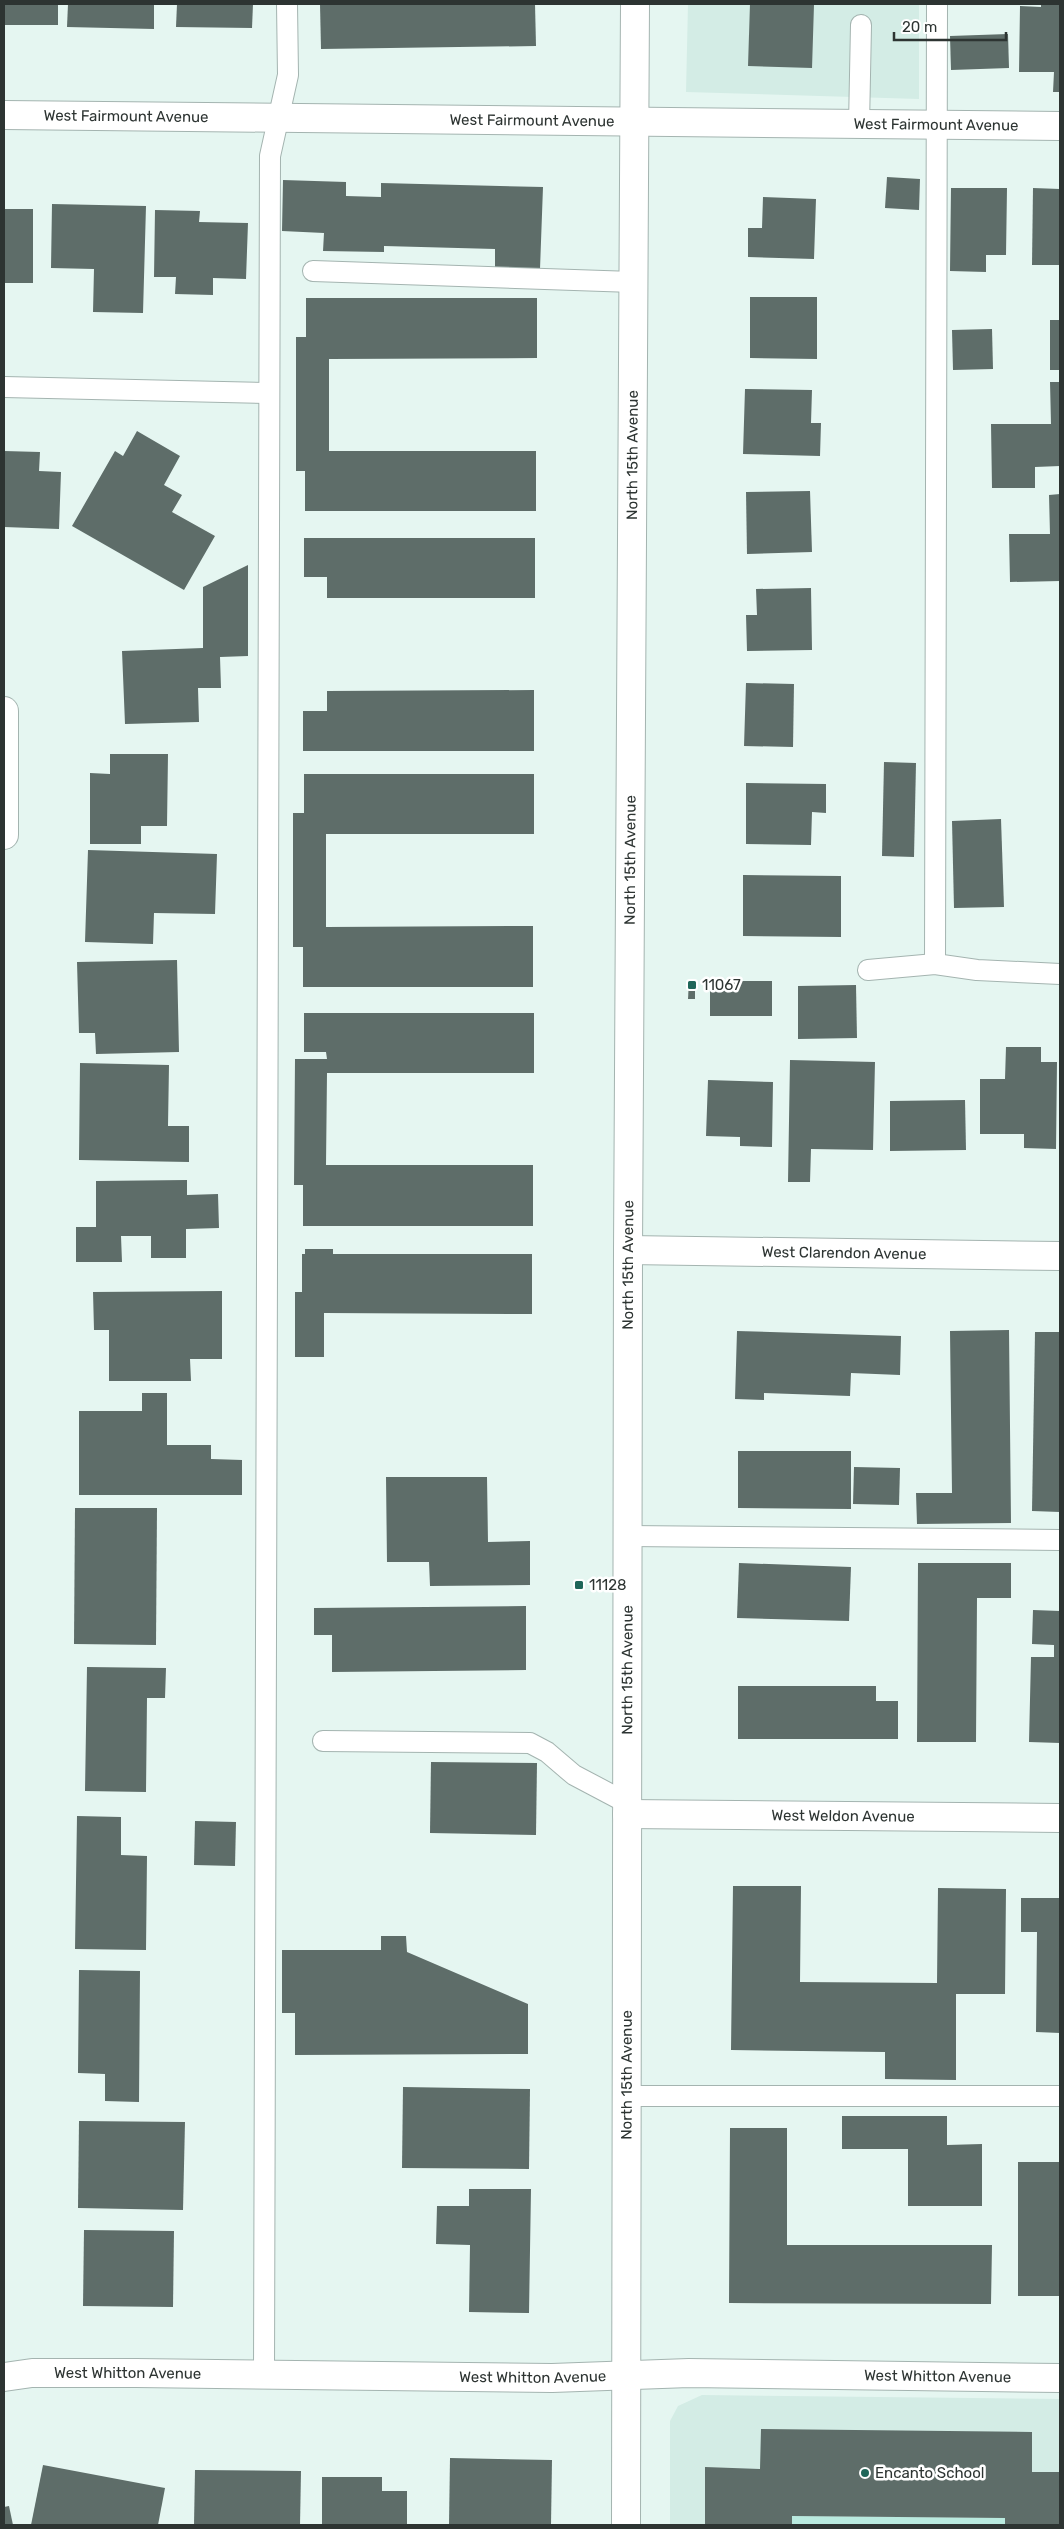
<svg xmlns="http://www.w3.org/2000/svg" width="1064" height="2529" viewBox="0 0 1064 2529" font-family="Rubik,sans-serif">
  <style>
    .built { fill: #d3ece5 }
    .green { fill: #b9eadf }
    .building { fill: #5e6d69 }
    .lines { fill: none; stroke-linecap: round; stroke-linejoin: round }
    .service-casing { stroke: #a4b4b0; stroke-width: 22 }
    .minor-casing { stroke: #a4b4b0; stroke-width: 30 }
    .tertiary-casing { stroke: #a4b4b0; stroke-width: 30 }
    .service { stroke: #fff; stroke-width: 20 }
    .minor { stroke: #fff; stroke-width: 28 }
    .tertiary { stroke: #fff; stroke-width: 28 }
    .poi-dot { fill: #1f6659; stroke: #fff; stroke-width: 2 }
    .labels { text-anchor: middle; dominant-baseline: central; stroke-width: 5; stroke-linejoin: round; paint-order: stroke }
    .street-label { font-size: 15px; fill: #2d3432; stroke: #fff }
    .poi-label { font-size: 15px; fill: #2d3432; stroke: #fff; text-anchor: start }
  </style>
  <rect width="100%" height="100%" fill="#e5f6f1"/>
  <g class="built">
    <path d="M688,4H919V99L686,92Z"/>
    <path d="M702,2395L1060,2399V2525H670V2421L678,2406Z"/>
  </g>
  <path class="green" d="M792,2516L1005,2518V2525H792Z"/>
  <g class="building">
    <rect x="4" y="4" width="54" height="21"/>
    <path d="M68,4H154V29L67,27Z"/>
    <path d="M177,4H253L252,28L176,27Z"/>
    <path d="M320,4H535L536,46L321,49Z"/>
    <path d="M750,4H814L812,68L748,66Z"/>
    <path d="M1041,4H1060V92H1053L1054,72H1019L1020,6L1041,7Z"/>
    <path d="M1008,34L1009,68L951,70L950,36Z"/>
    <path d="M887,177L920,179L919,210L885,208Z"/>
    <path d="M283,180L346,182V196L381,197V183L543,187L540,269L495,267V249L384,246V252L323,251L324,233L282,231Z"/>
    <path d="M951,188H1007L1006,255H986V272L950,271Z"/>
    <path d="M1033,188L1060,189V265H1032Z"/>
    <path d="M763,197L816,199L814,259L748,257V228H762Z"/>
    <path d="M52,204L146,206L143,313L93,312L94,269L51,268Z"/>
    <rect x="4" y="209" width="29" height="74"/>
    <path d="M155,210L200,211L199,222L248,223L246,279L213,278V295L175,294L176,277H154Z"/>
    <path d="M750,297H817V359L750,358Z"/>
    <path d="M306,298H537V358L329,359V451H536V511H305V471H296V337H306Z"/>
    <rect x="1050" y="320" width="10" height="50"/>
    <path d="M992,329L993,369L953,370L952,330Z"/>
    <path d="M1050,382H1060V466L1035,467V488H992L991,424H1051Z"/>
    <path d="M745,389L812,390L811,423H821L820,456L743,454Z"/>
    <path d="M137,431L180,456L164,485L182,495L172,512L215,536L184,590L72,526L115,451L123,456Z"/>
    <path d="M4,451L40,452L39,471L61,472L59,529L4,527Z"/>
    <path d="M810,491L812,552L747,554L746,492Z"/>
    <path d="M1060,494V581L1010,582L1009,534H1050L1049,495Z"/>
    <path d="M304,538H535V598H327V577H304Z"/>
    <path d="M248,565V656L220,657L221,688H198L199,722L125,724L122,651L203,648V587Z"/>
    <path d="M811,588L812,650L747,651L746,615H757L756,589Z"/>
    <path d="M746,683L794,684L793,747L744,746Z"/>
    <path d="M534,690V751H303V711H327V691Z"/>
    <path d="M110,754H168L167,826H141V844H90V773L110,774Z"/>
    <path d="M884,762L916,763L914,857L882,856Z"/>
    <path d="M304,774H534V834H326V927L533,926V987H303V947H293V813H304Z"/>
    <path d="M746,783L826,784V813L812,812L811,845L746,844Z"/>
    <path d="M1001,819L1004,907L954,908L952,821Z"/>
    <path d="M88,850L217,854L215,914L154,913L153,944L85,942Z"/>
    <path d="M743,875L841,876V937L743,936Z"/>
    <path d="M177,960L179,1052L96,1054L95,1033H79L77,962Z"/>
    <path d="M689,981H695V999H688Z"/>
    <rect x="710" y="981" width="62" height="35"/>
    <path d="M856,985L857,1038L798,1039V986Z"/>
    <path d="M304,1013H534V1073H327L326,1165H533V1226H303V1185H294L295,1059H327L326,1052H304Z"/>
    <path d="M1006,1047H1041V1062H1057L1056,1149L1024,1148V1134H980V1079H1005Z"/>
    <path d="M790,1060L875,1062L873,1150L811,1149L810,1182H788Z"/>
    <path d="M80,1063L169,1065L168,1126H189V1162L79,1160Z"/>
    <path d="M708,1080L773,1082L772,1147L740,1146V1137L706,1136Z"/>
    <path d="M965,1100L966,1150L890,1151V1101Z"/>
    <path d="M187,1180V1195L218,1194L219,1228L186,1229V1258H151V1236H121L122,1262H76V1227H96V1181Z"/>
    <path d="M305,1249H333V1254H532V1314L324,1313V1357H295V1292H302V1254H305Z"/>
    <path d="M222,1291V1359H190L191,1381H109V1330H94L93,1292Z"/>
    <path d="M1009,1330L1011,1523L917,1524L916,1493H952L950,1331Z"/>
    <path d="M737,1331L901,1336L900,1375L851,1373L850,1396L764,1393V1400L735,1399Z"/>
    <path d="M1035,1332H1060V1512L1032,1511Z"/>
    <path d="M142,1393H167V1445H211V1459L242,1460V1495H79V1411H142Z"/>
    <path d="M738,1451H851V1509L738,1508Z"/>
    <path d="M854,1467L900,1468L899,1505L853,1504Z"/>
    <path d="M386,1477H487L488,1542L530,1541V1585L430,1586L429,1562H387Z"/>
    <path d="M75,1508H157L156,1645L74,1644Z"/>
    <path d="M739,1563L851,1567L849,1621L737,1618Z"/>
    <path d="M918,1563H1011V1598H977L976,1742H917Z"/>
    <path d="M526,1606V1670L332,1672V1635H314V1608Z"/>
    <path d="M1033,1610L1060,1611V1743L1029,1742L1031,1657H1054V1645L1032,1644Z"/>
    <path d="M87,1667L166,1668L165,1698H147L146,1792L85,1791Z"/>
    <path d="M738,1686H876V1701H898V1739H738Z"/>
    <path d="M431,1762L537,1763L536,1835L430,1833Z"/>
    <path d="M77,1816L121,1817V1855L147,1856L146,1950L75,1949Z"/>
    <path d="M195,1821L236,1822L235,1866L194,1865Z"/>
    <path d="M733,1886H801L800,1982L937,1983L938,1888L1006,1889L1005,1994H956V2080L885,2079V2052L731,2050Z"/>
    <path d="M1021,1898H1060V2033L1036,2032L1037,1932H1021Z"/>
    <path d="M381,1936H406L407,1952L528,2004V2054L295,2055V2013H282V1950H381Z"/>
    <path d="M79,1970L140,1971L139,2102L105,2101V2074L78,2073Z"/>
    <path d="M403,2087L530,2089L529,2169L402,2168Z"/>
    <path d="M842,2116H947V2145L982,2144V2206H908V2149H842Z"/>
    <path d="M79,2121L185,2122L183,2210L78,2208Z"/>
    <path d="M730,2128H787V2245H992L991,2304L729,2303Z"/>
    <rect x="1018" y="2162" width="42" height="134"/>
    <path d="M469,2189H531L529,2313L469,2312L470,2245L436,2244L437,2206H469Z"/>
    <path d="M84,2230L174,2231L173,2307L83,2306Z"/>
    <path d="M761,2429L1032,2432V2472H1060V2525H1005V2518L792,2516V2525H705V2467L760,2469Z"/>
    <path d="M450,2458L552,2460L551,2525H449Z"/>
    <path d="M43,2465L165,2488L158,2525H31Z"/>
    <path d="M195,2470L301,2471L300,2525H194Z"/>
    <path d="M322,2477H382V2491H407V2525H322Z"/>
    <path d="M9,2506L13,2525H4V2507Z"/>
  </g>
  <g class="lines">
    <g class="service-casing">
      <g id="service">
        <path d="M859,125L861,25"/>
        <path d="M313,271L633,282"/>
        <path d="M4,387L268,393"/>
        <path d="M935,964L937,4"/>
        <path d="M868,970L935,964L977,970L1060,974"/>
        <path d="M628,1536L1060,1540"/>
        <path d="M323,1741L530,1743L547,1752L574,1775L627,1803"/>
        <path d="M627,2096H1060"/>
        <path d="M264,2375L270,156L288,75L287,4"/>
      </g>
    </g>
    <g class="minor-casing">
      <g id="minor">
        <path id="s1" d="M4,115L1060,126"/>
        <path d="M4,711V835"/>
        <path id="s2" d="M628,1250L1060,1256"/>
        <path id="s3" d="M627,1814L1060,1818"/>
        <path id="s4" d="M4,2377L32,2373H136L552,2378L689,2373L1060,2378"/>
      </g>
    </g>
    <g class="tertiary-casing">
      <g id="tertiary">
        <path id="s5" d="M626,2525L628,1250L635,4"/>
      </g>
    </g>
    <use href="#service" class="service"/>
    <use href="#minor" class="minor"/>
    <use href="#tertiary" class="tertiary"/>
  </g>
  <g class="poi-dot">
    <rect x="687" y="980" width="10" height="10" rx="2.5"/>
    <rect x="574" y="1580" width="10" height="10" rx="2.5"/>
    <circle cx="865" cy="2473" r="5"/>
  </g>
  <g class="labels">
    <g class="street-label">
      <text stroke="none"><textPath href="#s1" startOffset="122">West Fairmount Avenue</textPath></text>
      <text stroke="none"><textPath href="#s1" startOffset="528">West Fairmount Avenue</textPath></text>
      <text stroke="none"><textPath href="#s1" startOffset="932">West Fairmount Avenue</textPath></text>
      <text stroke="none"><textPath href="#s5" startOffset="2070">North 15th Avenue</textPath></text>
      <text stroke="none"><textPath href="#s5" startOffset="1665">North 15th Avenue</textPath></text>
      <text stroke="none"><textPath href="#s2" startOffset="216">West Clarendon Avenue</textPath></text>
      <text stroke="none"><textPath href="#s5" startOffset="1260">North 15th Avenue</textPath></text>
      <text stroke="none"><textPath href="#s5" startOffset="855">North 15th Avenue</textPath></text>
      <text stroke="none"><textPath href="#s3" startOffset="216">West Weldon Avenue</textPath></text>
      <text stroke="none"><textPath href="#s5" startOffset="450">North 15th Avenue</textPath></text>
      <text stroke="none"><textPath href="#s4" startOffset="124">West Whitton Avenue</textPath></text>
      <text stroke="none"><textPath href="#s4" startOffset="529">West Whitton Avenue</textPath></text>
      <text stroke="none"><textPath href="#s4" startOffset="934">West Whitton Avenue</textPath></text>
    </g>
    <g class="poi-label">
      <text x="702" y="985">11067</text>
      <text x="589" y="1585">11128</text>
      <text x="875" y="2473">Encanto School</text>
    </g>
  </g>
  <rect width="1064" height="2529" fill="none" stroke="#2d3432" stroke-width="10"/>
  <path d="M894 32v8h112v-8" fill="none" stroke="#2d3432" stroke-width="2.5"/>
  <text x="902" y="32" font-size="15" fill="#2d3432" stroke="#ffffff" stroke-width="4" paint-order="stroke">20 m</text>
</svg>
